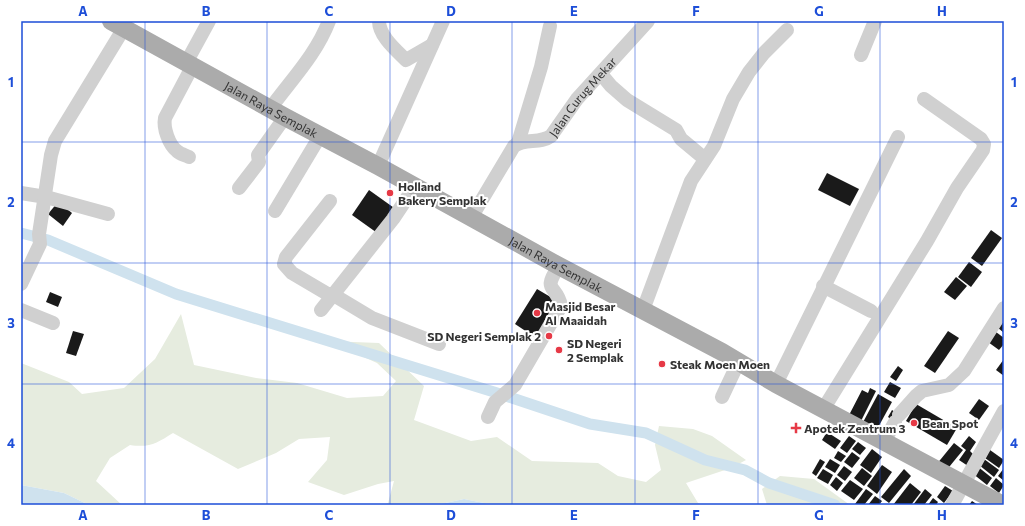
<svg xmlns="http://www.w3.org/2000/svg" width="1025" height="526" viewBox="0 0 1025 526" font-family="Commissioner,sans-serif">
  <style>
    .green { fill: #e6ecdf }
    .water { fill: #cfe2ee }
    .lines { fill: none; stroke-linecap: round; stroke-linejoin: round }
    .canal { stroke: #cfe2ee; stroke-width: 11 }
    .building { fill: #1a1a1a }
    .minor { stroke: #d0d0d0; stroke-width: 14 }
    .major { stroke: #ababab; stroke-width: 18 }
    .grid { fill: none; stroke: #1d4ed8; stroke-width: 1; stroke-opacity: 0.55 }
    .poi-dot { fill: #e63946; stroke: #fff; stroke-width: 1.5 }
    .labels { text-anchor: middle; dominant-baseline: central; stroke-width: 4; stroke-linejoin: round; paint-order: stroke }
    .street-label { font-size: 12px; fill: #333; stroke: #fff }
    .poi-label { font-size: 12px; font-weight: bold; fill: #333; stroke: #fff; text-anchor: start }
    .neatline { fill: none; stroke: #1d4ed8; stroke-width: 1.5 }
    .grid-label { font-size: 13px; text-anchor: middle; font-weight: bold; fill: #1d4ed8 }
  </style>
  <rect width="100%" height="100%" fill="#fff"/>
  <g class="green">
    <path d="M181,314L194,365L256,378L297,383L347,398L383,396L396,381L377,363L328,341L379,343L424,386L414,420L471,441L497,437L532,461L598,463L618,476L646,482L661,470L655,445L659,426L693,429L712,436L746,460L731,468L686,483L698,503L703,505H494L464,499L436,505H384L388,503L394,481L378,484L344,495L308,482L327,460L330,437L299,439L276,453L238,469L173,433C157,443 150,448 130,445L110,458L96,481L122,505H89L64,493L21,485V363L69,382L82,394L124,388L155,359Z"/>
    <path d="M780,476L814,479L850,505H767L762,489Z"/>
  </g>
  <g class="water">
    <path d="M21,485L64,493L89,505H21Z"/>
    <path d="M464,499L494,505H436Z"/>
  </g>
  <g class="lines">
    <path class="canal" d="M21,233L48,240L176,294L494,392L590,424L646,433L705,460L745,470L769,483L835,505"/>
  </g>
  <g class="building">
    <path d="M827,173L859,189L850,206L818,190Z"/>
    <path d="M369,190L397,210L380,235L352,215Z"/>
    <path d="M58,202L72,213L63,226L48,214Z"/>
    <path d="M991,230L1002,238L982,266L971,258Z"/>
    <path d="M969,262L982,272L971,287L958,277Z"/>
    <path d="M956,277L967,286L955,300L944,292Z"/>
    <path d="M537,289L559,302L536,338L515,324Z"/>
    <path d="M50,292L62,297L58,307L46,302Z"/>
    <path d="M1004,318V333L997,327Z"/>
    <path d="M73,331L84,334L76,356L66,353Z"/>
    <path d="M948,331L959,338L935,373L924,366Z"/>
    <path d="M996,332L1004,338V344L999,350L988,342Z"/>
    <path d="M1004,359V376L996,370Z"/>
    <path d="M898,366L903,370L896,381L890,377Z"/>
    <path d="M890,382L901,388L895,398L884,392Z"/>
    <path d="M870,388L876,391L859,425L847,419L862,390L868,393Z"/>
    <path d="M878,394L892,402L875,433L861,426Z"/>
    <path d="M979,399L989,406L979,420L969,413Z"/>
    <path d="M916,404L957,428L947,445L906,421Z"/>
    <path d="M892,410L901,416L897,423L888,417Z"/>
    <path d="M827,432L841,441L835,449L822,440Z"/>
    <path d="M849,436L856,441L847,453L840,448Z"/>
    <path d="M969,436L976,442L970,451L975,456L968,466L959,460L966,450L961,446Z"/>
    <path d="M858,442L866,448L860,455L852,449Z"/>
    <path d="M954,443L963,450L945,472L936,465Z"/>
    <path d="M872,449L882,457L871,473L860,465Z"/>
    <path d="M990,450L1004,460L999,468L985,458Z"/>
    <path d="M838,451L846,456L841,462L834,458Z"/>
    <path d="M852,452L860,458L852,468L844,462Z"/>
    <path d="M820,459L825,462L816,476L812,473Z"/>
    <path d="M830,459L840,465L835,473L825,467Z"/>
    <path d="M984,459L999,470L994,477L979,465Z"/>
    <path d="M882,465L892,472L877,494L867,486Z"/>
    <path d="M844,466L852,472L845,481L837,475Z"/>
    <path d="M977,466L992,478L987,485L972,473Z"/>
    <path d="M862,468L872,476L864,486L854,478Z"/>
    <path d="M1004,468V481L998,476Z"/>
    <path d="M823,469L833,475L828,484L817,478Z"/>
    <path d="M904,469L911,476L889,503L881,497Z"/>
    <path d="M836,477L843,483L837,491L830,485Z"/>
    <path d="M996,478L1004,485L999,493L990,486Z"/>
    <path d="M850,480L863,489L854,500L841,491Z"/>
    <path d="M910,483L921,492L911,505H893Z"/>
    <path d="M945,486L953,491L944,503L937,497Z"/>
    <path d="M866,489L873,494L864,505H856L855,504Z"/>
    <path d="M925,489L932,495L924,505H913Z"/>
    <path d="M875,496L882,501L879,505H868Z"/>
    <path d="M933,498L938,502L936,505H928Z"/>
    <path d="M972,501L978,505H969Z"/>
  </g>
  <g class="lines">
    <g class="minor">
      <path d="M379,21C379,36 396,50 406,60L432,45"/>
      <path d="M861,55L875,21"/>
      <path d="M186,63L209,21"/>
      <path d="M601,74L611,86L627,100L676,130L681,139L705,159"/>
      <path d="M270,109C291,80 316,55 329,21"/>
      <path d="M518,143L541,67L550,26"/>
      <path d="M189,157C185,155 180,154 177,151C169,145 163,128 165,118L192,67"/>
      <path d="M378,166L443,21"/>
      <path d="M239,188L259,162L258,155L285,117"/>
      <path d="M21,193L46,197L108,214"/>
      <path d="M330,201L286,257L284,264L292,273L331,296"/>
      <path d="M275,211L320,136"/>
      <path id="s1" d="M471,218L514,146C525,138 540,144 551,136L577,99L648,21"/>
      <path d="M21,284L40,244L39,234L51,155L55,141L124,28"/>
      <path d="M823,286L871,311"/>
      <path d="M332,294L372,318L439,344"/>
      <path d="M21,310L53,323"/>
      <path d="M321,310L393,219L415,186"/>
      <path d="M643,310L691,181L714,146L733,99L749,72L764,53L787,30"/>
      <path d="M776,384L898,137"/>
      <path d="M722,397L739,361"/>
      <path d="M824,408L927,241L957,188L983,150L984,144L981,139L924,99"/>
      <path d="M899,415L916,396L922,391L949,385L964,371L1004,308"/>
      <path d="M488,417L495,402L515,385L561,306C557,284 541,293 559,266"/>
      <path d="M884,442L895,422"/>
      <path d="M952,505L1004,411"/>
    </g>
    <path class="major" id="s2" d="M111,21L285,117L378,166L559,266L722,352L776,384L1003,505"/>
  </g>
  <path class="grid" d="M145,21V505M267,21V505M390,21V505M512,21V505M635,21V505M758,21V505M880,21V505M21,142H1004M21,263H1004M21,384H1004"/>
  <g class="poi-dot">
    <circle cx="390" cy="193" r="4"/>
    <circle cx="537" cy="313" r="4"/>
    <circle cx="549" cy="336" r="4"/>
    <circle cx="559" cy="350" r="4"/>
    <circle cx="662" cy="364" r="4"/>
    <circle cx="914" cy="423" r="4"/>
    <path d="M794 422h4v4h4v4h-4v4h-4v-4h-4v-4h4z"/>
  </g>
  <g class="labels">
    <g class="street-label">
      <text stroke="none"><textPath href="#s1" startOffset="173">Jalan Curug Mekar</textPath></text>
      <text stroke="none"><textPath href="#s2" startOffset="183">Jalan Raya Semplak</textPath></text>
      <text stroke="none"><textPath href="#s2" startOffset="507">Jalan Raya Semplak</textPath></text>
    </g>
    <g class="poi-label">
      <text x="398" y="186">Holland<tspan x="398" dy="14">Bakery Semplak</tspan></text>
      <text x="545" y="306">Masjid Besar<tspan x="545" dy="14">Al Maaidah</tspan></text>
      <text x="541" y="336" text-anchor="end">SD Negeri Semplak 2</text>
      <text x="567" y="343">SD Negeri<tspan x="567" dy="14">2 Semplak</tspan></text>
      <text x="670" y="364">Steak Moen Moen</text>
      <text x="922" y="423">Bean Spot</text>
      <text x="804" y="428">Apotek Zentrum 3</text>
    </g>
  </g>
  <rect width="1025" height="526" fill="none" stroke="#ffffff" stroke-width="44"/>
  <rect x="22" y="22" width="981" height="482" class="neatline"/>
  <g class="grid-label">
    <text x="83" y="16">A</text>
    <text x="206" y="16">B</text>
    <text x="329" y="16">C</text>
    <text x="451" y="16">D</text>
    <text x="574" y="16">E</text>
    <text x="696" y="16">F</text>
    <text x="819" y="16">G</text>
    <text x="942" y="16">H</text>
    <text x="11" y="87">1</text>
    <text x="1014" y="87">1</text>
    <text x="11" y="207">2</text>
    <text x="1014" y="207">2</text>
    <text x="11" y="328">3</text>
    <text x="1014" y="328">3</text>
    <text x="11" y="448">4</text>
    <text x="1014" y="448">4</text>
    <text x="83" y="520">A</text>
    <text x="206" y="520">B</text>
    <text x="329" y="520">C</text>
    <text x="451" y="520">D</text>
    <text x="574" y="520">E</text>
    <text x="696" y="520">F</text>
    <text x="819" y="520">G</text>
    <text x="942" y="520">H</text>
  </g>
</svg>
